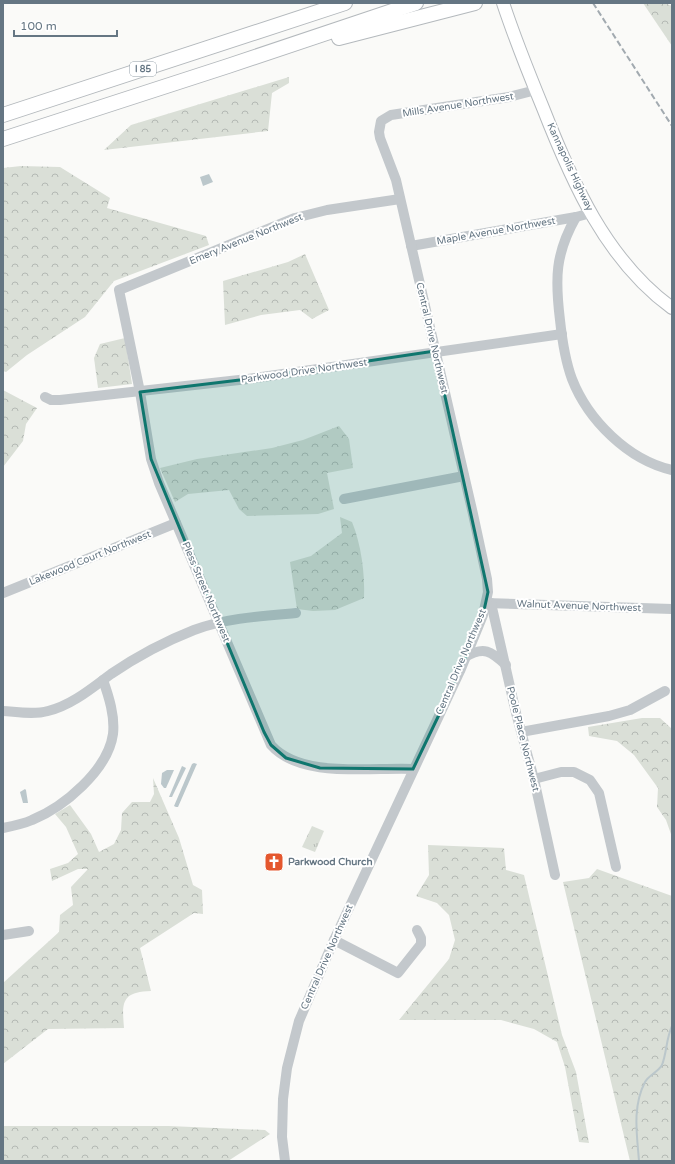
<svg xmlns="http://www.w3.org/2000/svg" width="675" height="1164" viewBox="0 0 675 1164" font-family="'Varela Round',sans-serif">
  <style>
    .forest { fill: url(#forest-crowns) }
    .park { fill: url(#park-tufts) }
    .water { fill: #bbc7cb }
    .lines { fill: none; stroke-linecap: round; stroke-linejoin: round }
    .stream { stroke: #bbc7cb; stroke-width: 2 }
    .major-casing { stroke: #b5babe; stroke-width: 14 }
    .highway-casing { stroke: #b4b9bd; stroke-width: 16 }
    .minor { stroke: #c3c8cc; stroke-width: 10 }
    .major { stroke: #fff; stroke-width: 12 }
    .highway { stroke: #fff; stroke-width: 14 }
    .rail { stroke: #a2aab0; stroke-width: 2; stroke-dasharray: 6 3; stroke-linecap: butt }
    .marked { fill: #0f766e; fill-opacity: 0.2; stroke: #0f766e; stroke-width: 3; stroke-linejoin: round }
    .labels { text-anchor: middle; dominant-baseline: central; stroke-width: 4; stroke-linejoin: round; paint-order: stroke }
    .shield { fill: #fff; stroke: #939fa8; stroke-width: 1 }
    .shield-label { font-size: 9px; font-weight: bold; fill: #657683 }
    .street-label { font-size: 10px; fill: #657683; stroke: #fff }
    .poi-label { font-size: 10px; font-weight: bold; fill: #657683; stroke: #fff; text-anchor: start }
  </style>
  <defs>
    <pattern id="forest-crowns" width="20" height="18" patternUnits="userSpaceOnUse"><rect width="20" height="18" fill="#dadfd7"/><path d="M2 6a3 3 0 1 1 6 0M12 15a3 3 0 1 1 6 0" fill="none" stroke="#b4b9b4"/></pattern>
    <pattern id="park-tufts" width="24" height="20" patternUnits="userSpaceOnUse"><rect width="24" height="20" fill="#dadfd7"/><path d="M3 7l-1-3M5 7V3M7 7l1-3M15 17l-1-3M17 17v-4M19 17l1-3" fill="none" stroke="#b4b9b4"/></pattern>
  </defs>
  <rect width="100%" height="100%" fill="#fafaf8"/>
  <g class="forest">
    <path d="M643,3H665L672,6V46Z"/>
    <path d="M289,77V83L272,93L268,131L104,150L131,125Z"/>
    <path d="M21,166L60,167L110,198L107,208L206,236L209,245L114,281L85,317L27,355L6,372L3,371V168Z"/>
    <path d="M305,254L329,310L312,319L300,310L261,315L225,325L223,281L288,262Z"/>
    <path d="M125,338L132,384L98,388L94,358L100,344Z"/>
    <path d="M3,390L37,408L26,424L23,441L3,467Z"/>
    <path d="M339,426L349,439L353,468L327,473L334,509L318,514L247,516L239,509L229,490L188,494L175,502L160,468L197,459L272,448L303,440Z"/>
    <path d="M340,517L352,522C361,544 365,573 364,598L335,610L313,611L297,609L290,562L311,556L342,533Z"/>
    <path d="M642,718H660L672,729V837L666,820L657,807L658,788L634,755L617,741L589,736L588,727Z"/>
    <path d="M153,778L179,838L193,885L202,890L203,914L194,913L140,948L151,991C121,992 122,1003 124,1028L48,1029L3,1064V983L59,932L60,915L73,905L71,887L88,869H78L52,881L50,869L68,863L78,854L66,827L55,814L70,805L91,834L99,852L114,844L121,830L122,813L132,802H150L154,794Z"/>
    <path d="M428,845L504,848L506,870L524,875L562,1035L576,1072L589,1143L579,1142L565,1067L557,1042L534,1029L501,1020H399L449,959L455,940L449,915L437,903L416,896L429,875Z"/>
    <path d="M597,869L672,896V1161H630L563,882L589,878Z"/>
    <path d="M3,1126H169L265,1130L270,1134L228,1161H3Z"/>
  </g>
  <path class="park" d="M312,826L324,831L315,852L302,847Z"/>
  <g class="water">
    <path d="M209,174L213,182L203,186L200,177Z"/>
    <path d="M194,763L197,764L196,766L178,807H176L174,806L192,764Z"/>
    <path d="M182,766L186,768L172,797H169Z"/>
    <path d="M167,770H174L166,788H164L161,784L162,773Z"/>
    <path d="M25,789L26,790L28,803H23L20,792Z"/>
  </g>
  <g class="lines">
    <path class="stream" d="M639,1161C637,1135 632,1107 645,1082C649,1075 658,1072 662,1065C667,1052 666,1039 672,1026"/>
    <g class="major-casing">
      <path id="major" d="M503,3C515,39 529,74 543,108C572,182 606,260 672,308"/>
    </g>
    <g class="highway-casing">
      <g id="highway">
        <path d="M339,38L475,3"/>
        <path d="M3,115L345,3"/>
        <path d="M3,139L228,66L416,3"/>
      </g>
    </g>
    <g class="minor">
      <path d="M400,199L327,210L295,218L119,290L140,392L151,459L159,483L271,745C301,779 371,767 413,769"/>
      <path d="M576,217C555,254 555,279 560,320C562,339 565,360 572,379C588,420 628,460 672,470"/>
      <path d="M411,246L576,217L591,213"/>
      <path d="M45,397L51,400H60L248,379L562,334"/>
      <path d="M344,499L464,476"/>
      <path d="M3,593L176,523"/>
      <path d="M486,603L672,609"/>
      <path d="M491,603L516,713L534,779L555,875"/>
      <path d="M465,657C484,646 491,651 506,665"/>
      <path d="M3,711C18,712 34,715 48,711C72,705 92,688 111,674C136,657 166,641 194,630C226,618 262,616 296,613"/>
      <path d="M521,732L609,716L630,710L665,691"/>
      <path d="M534,779L561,772H574L590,780L599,793L616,867"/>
      <path d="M3,828C13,826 23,824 32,820C64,807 108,770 113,734C115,716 109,697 103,680"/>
      <path d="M3,935L29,931"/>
      <path d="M334,940L398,973L421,944V938L417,930"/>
      <path d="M285,1161L282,1137L283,1099L287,1068L299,1021L334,940L460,671L483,615L488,592L487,579L473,514L396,180L380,138L379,132L381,121L391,115L509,97L536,90"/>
    </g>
    <use href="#major" class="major"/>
    <use href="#highway" class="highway"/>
    <path class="rail" d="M593,3L672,126"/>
  </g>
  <path class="marked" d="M435,351L488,592L483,615L460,671L413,769L320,768L286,758L271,745L264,732L151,459L140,392L248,379Z"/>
  <defs>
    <g id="church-square" transform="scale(1)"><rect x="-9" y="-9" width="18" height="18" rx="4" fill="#e4572e" stroke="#fff"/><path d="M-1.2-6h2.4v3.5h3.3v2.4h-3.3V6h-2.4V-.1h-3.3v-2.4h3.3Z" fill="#fff"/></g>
  </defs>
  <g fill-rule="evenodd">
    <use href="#church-square" x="274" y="862"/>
  </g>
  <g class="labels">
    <rect class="shield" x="130" y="62" width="26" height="14" rx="3"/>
    <g class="shield-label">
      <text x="143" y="69">I 85</text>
    </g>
    <g class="street-label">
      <text transform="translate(458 105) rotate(-9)">Mills Avenue Northwest</text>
      <text transform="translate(570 167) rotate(65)">Kannapolis Highway</text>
      <text transform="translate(496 231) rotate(-10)">Maple Avenue Northwest</text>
      <text transform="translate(246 239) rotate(-22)">Emery Avenue Northwest</text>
      <text transform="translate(432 338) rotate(77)">Central Drive Northwest</text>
      <text transform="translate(304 371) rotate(-8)">Parkwood Drive Northwest</text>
      <text transform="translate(90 558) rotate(-22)">Lakewood Court Northwest</text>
      <text transform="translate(206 592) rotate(67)">Pless Street Northwest</text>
      <text transform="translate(579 606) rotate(2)">Walnut Avenue Northwest</text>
      <text transform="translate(461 662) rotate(-67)">Central Drive Northwest</text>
      <text transform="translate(523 739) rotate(76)">Poole Place Northwest</text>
      <text transform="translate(327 957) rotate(-66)">Central Drive Northwest</text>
    </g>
    <g class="poi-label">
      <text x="288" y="862">Parkwood Church</text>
    </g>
  </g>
  <rect width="675" height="1164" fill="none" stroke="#657683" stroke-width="8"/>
  <path d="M14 30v6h103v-6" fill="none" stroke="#657683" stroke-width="2"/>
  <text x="20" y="30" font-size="12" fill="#657683" stroke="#ffffff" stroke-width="3" paint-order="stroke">100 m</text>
</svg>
